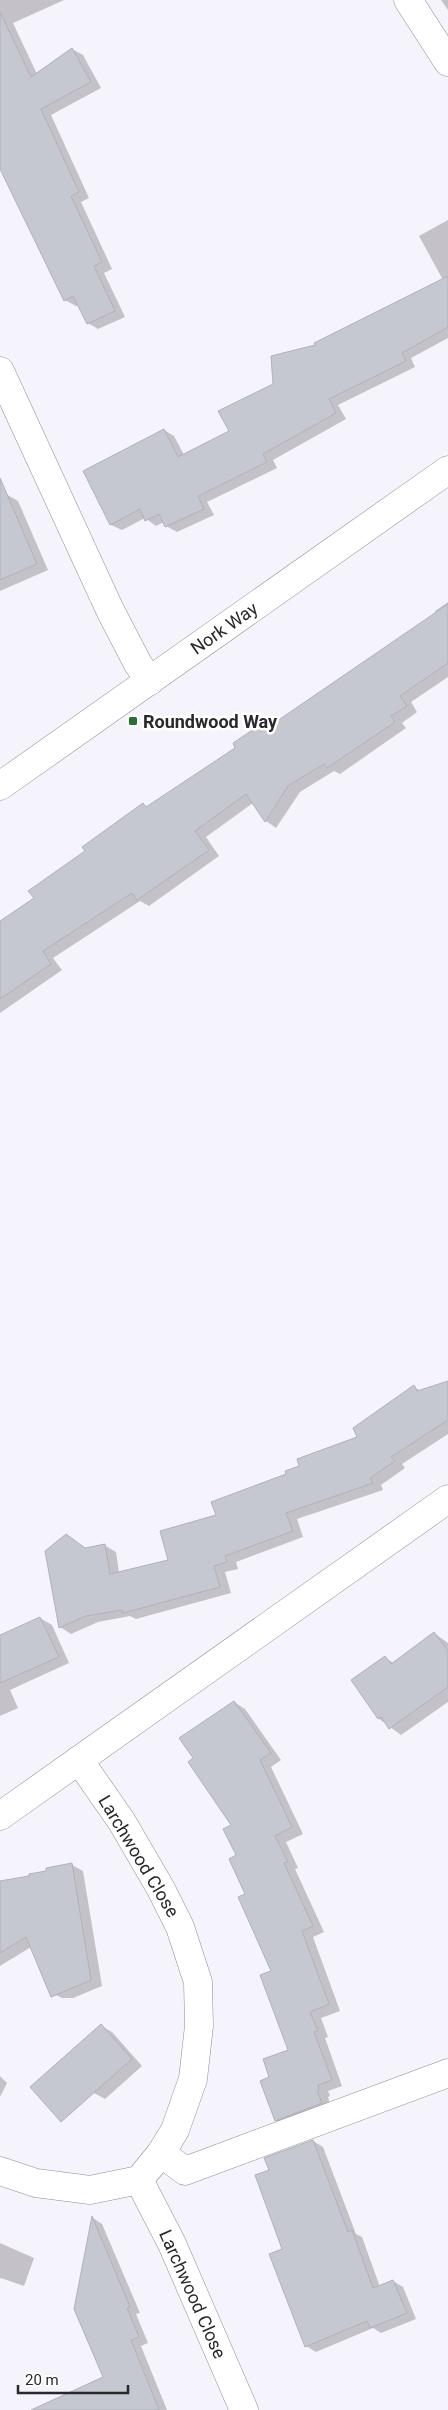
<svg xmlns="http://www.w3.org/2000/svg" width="448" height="2410" viewBox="0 0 448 2410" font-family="Roboto,sans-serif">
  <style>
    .shadow { fill: #0003 }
    .building { fill: #c5c8d1; stroke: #afb2ba }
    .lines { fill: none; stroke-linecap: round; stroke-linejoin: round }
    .minor-casing { stroke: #8f8d95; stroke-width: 29 }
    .minor { stroke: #fff; stroke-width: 28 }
    .poi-dot { fill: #296e39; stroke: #fff; stroke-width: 2 }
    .labels { text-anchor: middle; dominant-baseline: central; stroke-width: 5; stroke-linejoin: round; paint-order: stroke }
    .street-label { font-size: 18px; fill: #29282b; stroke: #fff }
    .poi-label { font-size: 18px; font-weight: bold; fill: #29282b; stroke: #fff; text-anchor: start }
  </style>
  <rect width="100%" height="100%" fill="#f5f3fb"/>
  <g class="shadow">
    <path d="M0,0H64L13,23L37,74L72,49L83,55L101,88L51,115L89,198L81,202L112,269L104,273L125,317L98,329L88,323L79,305L76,306L65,300L0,165Z"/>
    <path d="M441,0H448V10Z"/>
    <path d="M448,220V338L411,358L415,367L338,405L346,419L273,460L277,468L207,502L214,515L177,532L166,526L164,522L156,526L145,518L122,530L111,525L84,471L164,430L174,436L184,455L230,432L274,385L317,345L443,280L419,236Z"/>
    <path d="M6,494L18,501L48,570L0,591V497Z"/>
    <path d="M448,602V677L411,702L417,712L402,723L406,728L340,774L334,771L300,792L276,828L266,821L253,803L206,837L219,856L149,906L140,901L53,958L62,970L0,1013V923L36,898L86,851L143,805L148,808L237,748L257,729L263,732L436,613L435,611Z"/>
    <path d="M448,1383V1434L402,1464L405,1468L381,1485L383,1490L297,1519L303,1537L236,1562L238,1569L225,1572L231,1593L136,1619L130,1616L98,1622L71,1634L60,1627L67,1536L87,1549L104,1545L116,1552L119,1573L170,1561L218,1515L301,1467L359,1438L414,1387L421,1391Z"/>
    <path d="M40,1618L52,1625L69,1663L10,1690L18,1708L0,1716V1637Z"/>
    <path d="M434,1633L448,1643V1702L401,1735L378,1718L385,1658L394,1663Z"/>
    <path d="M234,1702L245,1709L281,1760L271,1767L303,1834L286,1842L298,1868L295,1869L324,1932L313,1937L340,2011L321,2018L328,2037L325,2038L342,2086L328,2091L330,2096L328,2097L332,2110L287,2127L276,2120L271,2078L289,2051L273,1972L247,1894L237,1855L233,1826L195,1758Z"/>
    <path d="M72,1865L83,1871L102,1986L73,1998H62L50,1992L31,1947L0,1966V1902L31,1878Z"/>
    <path d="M101,2026L112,2032L142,2066L105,2099L94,2093L75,2049Z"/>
    <path d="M0,2076L7,2083L0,2097Z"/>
    <path d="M313,2141L323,2147L356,2234L362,2237L380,2287L393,2281L403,2287L416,2319L381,2333L373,2328L316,2352L306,2346L284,2250L270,2171Z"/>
    <path d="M93,2218L102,2224L140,2313L136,2314L148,2343L141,2346L167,2410H103L104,2377L74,2305L76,2304Z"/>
    <path d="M0,2243L34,2258L24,2286L1,2278L0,2279Z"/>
  </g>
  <g class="building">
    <path d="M0,12L31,77L72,48L91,82L41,109L79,192L71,196L102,262L94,266L115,311L87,324L73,296L64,301L0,169Z"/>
    <path d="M448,276V327L402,353L406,361L329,399L336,413L263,454L267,462L198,496L204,509L165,527L159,514L145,521L140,509L110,525L83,471L164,429L178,457L229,431L218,411L273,384L271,356L315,345L314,343Z"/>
    <path d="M0,478L37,564L0,580Z"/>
    <path d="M448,604V663L400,696L407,706L391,716L395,722L327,768L324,764L288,786L265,822L246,794L195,831L209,850L137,900L132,893L43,951L51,964L0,999V921L34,898L28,891L85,851L82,847L143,803L146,807L235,748L233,743L257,727L261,732Z"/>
    <path d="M448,1381V1420L391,1457L395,1461L370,1478L373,1483L286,1513L293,1531L225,1556L227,1562L214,1566L220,1587L123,1613L122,1610L86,1616L59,1628L45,1551L66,1534L85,1548L105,1544L110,1574L168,1560L160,1531L216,1515L211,1502L286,1474L285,1471L299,1466L297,1459L357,1437L353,1428L414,1385L417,1391Z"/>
    <path d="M40,1617L59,1657L0,1683V1635Z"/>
    <path d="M434,1632L448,1651V1687L389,1729L381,1717L378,1719L351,1680L385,1656L391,1664Z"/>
    <path d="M234,1701L271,1753L260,1760L292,1827L275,1836L288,1862L284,1863L313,1926L302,1931L329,2004L310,2012L318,2031L314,2032L332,2080L318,2085L319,2090L317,2091L322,2103L275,2121L260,2081L269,2077L263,2059L288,2050L260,1975L271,1971L238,1897L245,1894L229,1859L236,1855L223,1829L231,1825L188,1762L193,1758L179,1738Z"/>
    <path d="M72,1863L91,1980L51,1997L26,1937L0,1953V1881L29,1876V1874L46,1871V1868Z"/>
    <path d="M101,2024L132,2059L61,2122L30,2087Z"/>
    <path d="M313,2140L348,2232L352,2230L373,2288L393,2280L407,2313L370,2328L367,2321L305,2347L269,2254L282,2249L255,2175L269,2170L264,2158Z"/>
    <path d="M92,2216L130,2307L127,2308L139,2337L131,2340L159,2410H31L103,2377L74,2309Z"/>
  </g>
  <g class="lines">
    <g class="minor-casing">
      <g id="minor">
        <path d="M408,0L448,62"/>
        <path d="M0,371L110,610L138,664L150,681"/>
        <path d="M0,786L448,470"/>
        <path d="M0,1816L448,1499"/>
        <path d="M161,2153L185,2171L448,2073"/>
        <path d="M0,2171L36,2183L90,2190L139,2180L161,2153L175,2130L193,2079L199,2026L198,1982L180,1927L161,1889L122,1822L79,1760"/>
        <path d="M139,2180L172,2244L244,2410"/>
      </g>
    </g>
    <use href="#minor" class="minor"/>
  </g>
  <rect class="poi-dot" x="128" y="716" width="10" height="10" rx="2.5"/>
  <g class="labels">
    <g class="street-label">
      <text transform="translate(224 628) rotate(-35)">Nork Way</text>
      <text transform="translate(139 1856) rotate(59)">Larchwood Close</text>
      <text transform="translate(193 2294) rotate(66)">Larchwood Close</text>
    </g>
    <g class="poi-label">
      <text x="143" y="721">Roundwood Way</text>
    </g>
  </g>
  <path d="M18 2385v8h110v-8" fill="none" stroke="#29282b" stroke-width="2.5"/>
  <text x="25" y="2385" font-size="15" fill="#29282b" stroke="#ffffff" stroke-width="4" paint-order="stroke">20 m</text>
</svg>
